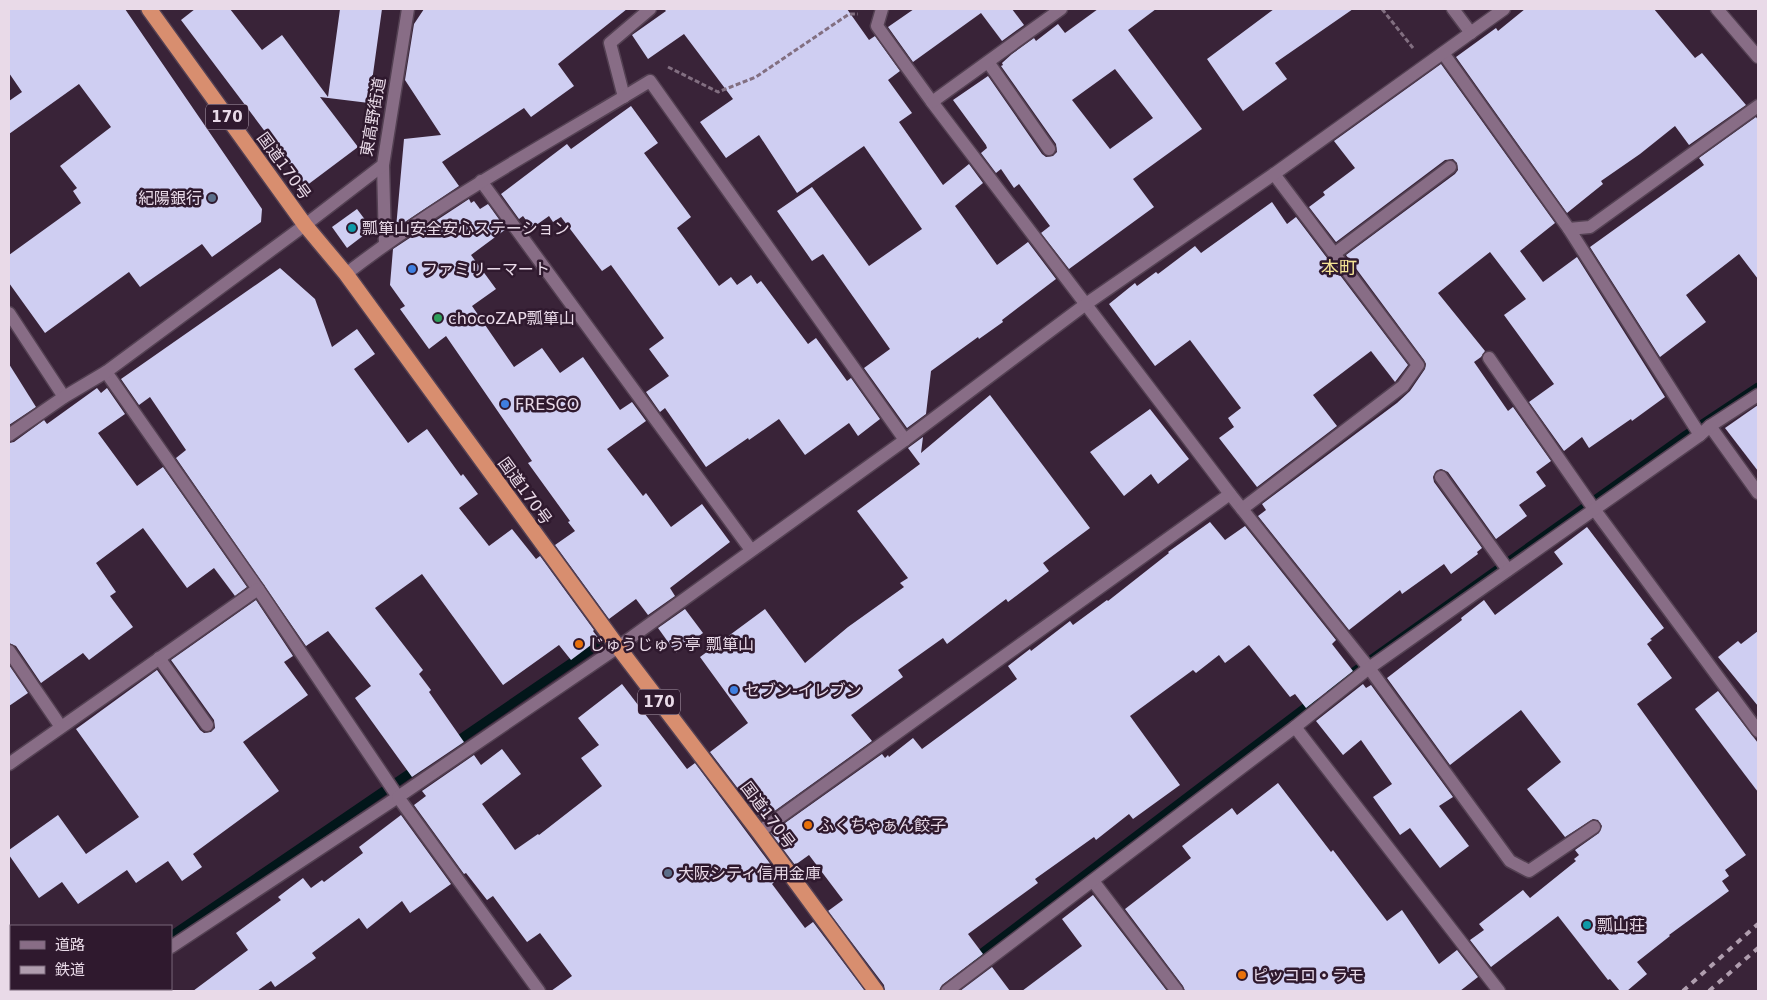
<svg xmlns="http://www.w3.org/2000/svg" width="1767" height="1000" viewBox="0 0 1767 1000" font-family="'DejaVu Sans','Noto Sans JP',sans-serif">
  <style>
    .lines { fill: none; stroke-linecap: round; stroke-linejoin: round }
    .stream { stroke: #02161a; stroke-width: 9 }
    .building { fill: #cfcef2; fill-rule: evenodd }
    .lane-casing { stroke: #544153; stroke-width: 15 }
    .street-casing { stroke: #544153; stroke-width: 15 }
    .highway-casing { stroke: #544153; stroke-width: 18 }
    .path { stroke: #826f81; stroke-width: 3; stroke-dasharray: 5 2.5; stroke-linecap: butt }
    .lane { stroke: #886d86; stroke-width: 12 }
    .street { stroke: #886d86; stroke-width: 12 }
    .highway { stroke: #d88e6f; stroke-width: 15 }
    .rail { stroke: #b09eaf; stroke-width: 4; stroke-dasharray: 6 6; stroke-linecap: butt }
    .service-dot { fill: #5c6f8a; stroke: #2f192e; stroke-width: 2 }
    .culture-dot { fill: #0f9aa8; stroke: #2f192e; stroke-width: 2 }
    .shop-dot { fill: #3f7fe0; stroke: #2f192e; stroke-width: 2 }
    .leisure-dot { fill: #2e9e5b; stroke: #2f192e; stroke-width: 2 }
    .food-dot { fill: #e8710a; stroke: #2f192e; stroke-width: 2 }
    .labels { text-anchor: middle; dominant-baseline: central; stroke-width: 5; stroke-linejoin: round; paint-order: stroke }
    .shield { fill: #2f192e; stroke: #b1a0b0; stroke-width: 1 }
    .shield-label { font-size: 15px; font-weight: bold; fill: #e9dae8 }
    .street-label { font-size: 16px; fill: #e9dae8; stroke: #2f192e }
    .poi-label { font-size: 16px; fill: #e9dae8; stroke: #2f192e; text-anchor: start }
    .neighbourhood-label { font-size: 18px; fill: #f5e596; stroke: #2f192e }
  </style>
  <rect width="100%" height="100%" fill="#392338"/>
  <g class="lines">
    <g class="stream">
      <path d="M1330,689L1686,435L1758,387"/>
      <path d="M453,744L599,644"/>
      <path d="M171,936L419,767"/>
      <path d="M974,959L1314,701"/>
      <path d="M90,991L93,989"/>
    </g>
  </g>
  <g class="building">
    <path d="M9,9H125L262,209L261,222L212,257L202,244L140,287L129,272L45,333L9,283V255L81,203L73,191L77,188L60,166L111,127L79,84L9,134V101L22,92L9,73Z"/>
    <path d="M195,9H230L262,50L282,35L328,97L340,9H382L369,103L320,97L358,147L306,186L181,20Z"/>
    <path d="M424,9H627L558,64L574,86L531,117L524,108L442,162L459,186L396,228L404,139L441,135L405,80L414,24Z"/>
    <path d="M664,9H847L869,40L875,36L900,71L888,80L912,113L899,122L943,185L969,164L983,183L955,206L997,265L1028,242L1056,279L1002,320L1003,322L979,339L978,337L931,371L926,414L907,428L864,368L890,349L823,254L812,261L777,211L812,187L869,266L922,229L864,146L797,193L759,135L726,158L700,122L733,99L684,34L648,59L632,35L666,11Z"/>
    <path d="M914,9H1012L1024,25L1002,41L981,13L913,62L888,27Z"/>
    <path d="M1098,9H1156L1128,30L1202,129L1133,179L1154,207L1069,269L1041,233L1050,226L1019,184L1014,188L1001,169L996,173L981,153L987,148L986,145L953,100L988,76L1042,154L1046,157L1053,156L1057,152L1056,144L1001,66L1003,65L1002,63L1012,54L1034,38L1036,41L1058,24L1065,33ZM1115,69L1153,118L1110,149L1072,100Z"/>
    <path d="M1274,9H1353L1275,63L1287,79L1243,111L1207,59Z"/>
    <path d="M1525,9H1654L1695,58L1702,53L1746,105L1689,145L1675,126L1640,154L1601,181L1603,184L1567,213L1456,57L1496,28L1498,31Z"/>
    <path d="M1441,64L1555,223L1520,251L1543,282L1577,257L1665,397L1632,421L1631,419L1589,448L1582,437L1564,451L1529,402L1554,384L1504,315L1526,299L1490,252L1438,293L1485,351L1481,357L1474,362L1508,411L1513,407L1551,461L1536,472L1546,486L1519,505L1527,516L1496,539L1448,472L1441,469L1436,471L1433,477L1434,482L1482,548L1477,552L1478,554L1451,574L1444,564L1402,594L1400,590L1349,630L1258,516L1266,510L1262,504L1397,403L1410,391L1425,369L1426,364L1424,360L1346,255L1455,174L1458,170L1457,163L1453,159L1445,160L1336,242L1309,207L1325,195L1323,192L1355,168L1334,141Z"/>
    <path d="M631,106L658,143L644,153L691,217L677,228L719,286L731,277L737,285L751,275L757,284L761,281L808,344L816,338L847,381L851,378L880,419L858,436L849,423L805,455L779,419L749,440L748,438L706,467L665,408L660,412L646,392L669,376L649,349L664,338L611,265L602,271L561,217L553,222L549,216L532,228L523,216L519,219L501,194L567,144L571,149Z"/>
    <path d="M1756,117L1758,120V279L1739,254L1686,295L1706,322L1660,357L1590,247L1704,165L1699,158Z"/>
    <path d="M469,199L471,203L474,201L480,209L488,204L506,229L471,255L496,289L472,306L514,367L542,348L560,373L583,357L620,410L632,402L646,421L607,449L643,496L646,493L671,527L702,504L730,542L670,588L675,596L648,615L636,599L609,619L555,545L575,531L568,522L570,521L528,463L532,461L446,336L429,349L400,309L405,306L390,285L393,249Z"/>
    <path d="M1272,202L1287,224L1296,217L1408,365L1395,382L1371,351L1313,395L1337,426L1257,487L1219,438L1234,427L1228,418L1241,408L1190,340L1155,366L1109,304L1135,283L1137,286L1156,272L1158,274L1195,246L1201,253Z"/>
    <path d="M357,209L372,229L347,248L332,227Z"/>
    <path d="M280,268L315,299L332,347L357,329L375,354L354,369L408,443L427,429L461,476L463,474L478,494L459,508L489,546L512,529L536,559L540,556L594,630L593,631L599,639L571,660L559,645L503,685L422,574L375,608L423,670L419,674L431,690L429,692L464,742L412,777L355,698L371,686L328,631L306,646L176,458L186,450L150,397L139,405L121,379Z"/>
    <path d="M9,364L36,407L9,425Z"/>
    <path d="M97,388L101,393L107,388L125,414L98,433L137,486L163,467L247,587L235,596L214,568L187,588L143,528L96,563L116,592L110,596L133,627L89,660L83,653L41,683L16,646L9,643V443L14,442L44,420L47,424Z"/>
    <path d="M990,395L1090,528L1043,563L1049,571L1008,602L1006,599L947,644L943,638L898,670L903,677L851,715L872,741L762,820L710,752L748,723L700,657L765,609L805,663L848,627L904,587L900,583L908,578L857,511L920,464L908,448L923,437L921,453Z"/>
    <path d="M1758,405V471L1725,428Z"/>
    <path d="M1150,409L1189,459L1158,484L1151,474L1124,496L1090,452Z"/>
    <path d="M1210,522L1225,540L1245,526L1336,640L1332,644L1353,671L1306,708L1295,694L1290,697L1249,645L1225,663L1219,655L1196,673L1193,670L1130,716L1180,785L1133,819L1129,814L1096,840L1094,837L1035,879L1038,883L968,934L983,954L942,985L939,991H885L884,985L828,911L843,900L809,855L795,865L771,833L882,754L885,758L888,755L889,757L913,738L922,749L1017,679L1008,666L1030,649L1031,651L1070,621L1073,625L1107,600L1108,601L1169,553L1168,552Z"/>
    <path d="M1587,527L1664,628L1650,639L1652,640L1647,644L1672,678L1637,704L1746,855L1725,870L1729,876L1722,881L1729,891L1669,935L1670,936L1637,962L1647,974L1627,991H1620L1610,979L1608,980L1558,916L1491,967L1470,940L1484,930L1479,924L1523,890L1530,898L1576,861L1574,859L1579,855L1575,850L1599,833L1602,826L1598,820L1593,819L1565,837L1527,789L1561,762L1521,710L1450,765L1387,678L1462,620L1461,618L1484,600L1495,615L1563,564L1554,552Z"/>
    <path d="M256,600L293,656L284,662L308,695L243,742L279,791L193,854L202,867L182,881L168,861L136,883L127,870L78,904L62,882L39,898L9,855V850L58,815L86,854L139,817L76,729L157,670L200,730L204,733L211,732L215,728L214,720L171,660Z"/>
    <path d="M685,609L703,633L676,653L658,628Z"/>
    <path d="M1758,631V706L1718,657L1738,641L1741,644Z"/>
    <path d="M9,665L28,693L9,706Z"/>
    <path d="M622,684L687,769L695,763L780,877L772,884L805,928L813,922L865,991H551L572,976L540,933L527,942L493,896L487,900L466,873L464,874L414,805L426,796L422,791L474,755L481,765L502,749L521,774L482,804L515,850L538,834L539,835L602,786L581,758L599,745L578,718Z"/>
    <path d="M1363,684L1366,688L1371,685L1453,797L1439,806L1469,846L1440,868L1410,828L1400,835L1373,797L1392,784L1361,740L1343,755L1316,721Z"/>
    <path d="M1718,691L1758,743V792L1695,709Z"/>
    <path d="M1278,783L1331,852L1333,850L1387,921L1402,910L1439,964L1457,950L1478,977L1460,991H1185L1183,986L1125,909L1191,858L1182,846L1232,808L1237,815Z"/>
    <path d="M401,815L451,884L410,913L402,901L367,929L359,918L312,953L316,958L275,987L271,981L257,991H193L248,950L236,933L281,900L278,897L303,878L311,888L322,880L324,882L363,853L359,847Z"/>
    <path d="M1093,895L1167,991H1022L1082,946L1062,919Z"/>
    <path d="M992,967L1010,991H960Z"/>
  </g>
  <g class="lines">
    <g class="lane-casing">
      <g id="lane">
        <path d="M1453,9L1471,33"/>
        <path d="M988,62L1049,149"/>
        <path d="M624,97L610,43L650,9"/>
        <path d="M1334,254L1450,167"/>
        <path d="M1489,358L1594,509"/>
        <path d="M1441,477L1508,570"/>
        <path d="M9,651L61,727"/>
        <path d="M159,658L207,725"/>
      </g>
    </g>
    <g class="street-casing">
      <g id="street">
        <path d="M882,9L877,26L932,102L1230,494L1369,668L1510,861L1529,871L1594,827"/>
        <path d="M1717,9L1758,57"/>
        <path d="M1443,53L1569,229L1590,227L1758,106"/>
        <path d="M932,102L1061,9"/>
        <path d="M383,165L385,244"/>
        <path d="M481,181L751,550"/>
        <path d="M1569,229L1700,435"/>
        <path d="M346,274C441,200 547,144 650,81L905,440"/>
        <path d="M9,313L64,397"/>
        <path d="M106,372L258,589L398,797L171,947"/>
        <path d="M1710,426L1758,493"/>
        <path d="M9,435L64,397L106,372L305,225L383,165L408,9"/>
        <path d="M1242,509L1403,386L1418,365L1274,174"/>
        <path d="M1594,509L1758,731"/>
        <path d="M1295,727L1499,991"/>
        <path d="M9,764L258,589"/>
        <path d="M759,832L1230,494"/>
        <path d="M1093,881L1177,991"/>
        <path d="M105,991L109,989"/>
        <path d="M539,991L398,797L618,647L905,440L1086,304L1274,174L1504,9"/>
        <path d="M947,991L1295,727L1369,668L1700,435L1710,426L1758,395"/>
      </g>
    </g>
    <g class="highway-casing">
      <path id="highway" d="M149,9L305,225L346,274L618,647L759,832L876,991"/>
    </g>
    <g class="path">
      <path d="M1382,9L1413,48"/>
      <path d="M668,67L718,92L756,77L849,14H858"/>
    </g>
    <use href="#lane" class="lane"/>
    <use href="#street" class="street"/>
    <use href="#highway" class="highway"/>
    <g class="rail">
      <path d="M1683,991L1758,924"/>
      <path d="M1709,991L1758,948"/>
    </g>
  </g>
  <g class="service-dot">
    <circle cx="212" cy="198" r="5"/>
    <circle cx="668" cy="873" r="5"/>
  </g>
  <g class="culture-dot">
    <circle cx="352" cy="228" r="5"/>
    <circle cx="1587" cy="925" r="5"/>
  </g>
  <g class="shop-dot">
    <circle cx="412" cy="269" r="5"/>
    <circle cx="505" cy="404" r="5"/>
    <circle cx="734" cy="690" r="5"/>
  </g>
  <circle class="leisure-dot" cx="438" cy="318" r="5"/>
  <g class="food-dot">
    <circle cx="579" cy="644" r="5"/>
    <circle cx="808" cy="825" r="5"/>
    <circle cx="1242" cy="975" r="5"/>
  </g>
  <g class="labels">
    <g class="shield">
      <rect x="206" y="104.5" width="42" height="25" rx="4"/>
      <rect x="638" y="689.5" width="42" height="25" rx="4"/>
    </g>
    <g class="shield-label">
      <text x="227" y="117">170</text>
      <text x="659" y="702">170</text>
    </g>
    <g class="street-label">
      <text transform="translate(373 117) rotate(-80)">東高野街道</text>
      <text transform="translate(284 166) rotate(54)">国道170号</text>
      <text transform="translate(525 491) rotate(54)">国道170号</text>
      <text transform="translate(768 815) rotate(53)">国道170号</text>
    </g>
    <g class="poi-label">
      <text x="202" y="198" text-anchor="end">紀陽銀行</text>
      <text x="362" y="228">瓢箪山安全安心ステーション</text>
      <text x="422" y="269">ファミリーマート</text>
      <text x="448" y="318">chocoZAP瓢箪山</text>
      <text x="515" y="404">FRESCO</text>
      <text x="589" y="644">じゅうじゅう亭 瓢箪山</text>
      <text x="744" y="690">セブン-イレブン</text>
      <text x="818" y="825">ふくちゃぁん餃子</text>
      <text x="678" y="873">大阪シティ信用金庫</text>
      <text x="1597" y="925">瓢山荘</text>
      <text x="1252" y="975">ピッコロ・ラモ</text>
    </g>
    <g class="neighbourhood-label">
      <text x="1339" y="267">本町</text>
    </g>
  </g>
  <rect width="1767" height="1000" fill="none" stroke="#e9dae8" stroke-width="20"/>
  <rect x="10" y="925" width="162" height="65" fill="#2f192e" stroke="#796678"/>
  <rect x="20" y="941" width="25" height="8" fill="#886d86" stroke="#796678"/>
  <text x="55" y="950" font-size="15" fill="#e9dae8">道路</text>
  <rect x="20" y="966" width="25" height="8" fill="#b09eaf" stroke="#796678"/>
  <text x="55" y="975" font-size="15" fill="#e9dae8">鉄道</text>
</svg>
